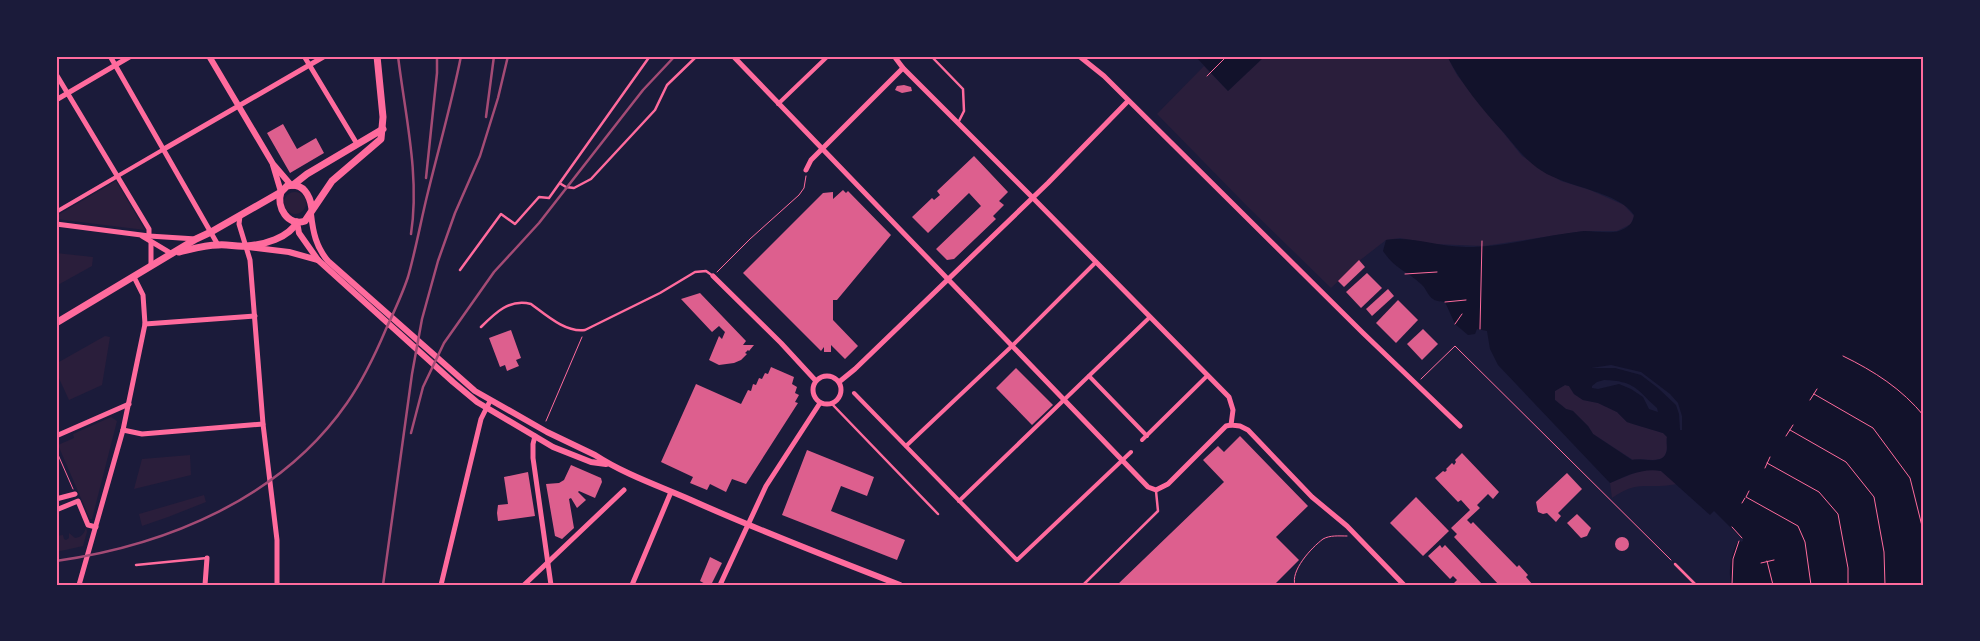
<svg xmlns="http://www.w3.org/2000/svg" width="1980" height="641" viewBox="0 0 1980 641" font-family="Inter,sans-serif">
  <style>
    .green { fill: #2a1e3b }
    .water { fill: #12122b; fill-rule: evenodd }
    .pier { fill: #1b1b3a }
    .building { fill: #dd5f8e }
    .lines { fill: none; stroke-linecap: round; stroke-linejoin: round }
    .path { stroke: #ff6b9d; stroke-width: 1 }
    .service { stroke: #ff6b9d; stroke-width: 2.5 }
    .pedestrian { stroke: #ff6b9d; stroke-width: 4 }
    .minor { stroke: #ff6b9d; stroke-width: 5 }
    .tertiary { stroke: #ff6b9d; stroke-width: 6 }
    .secondary { stroke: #ff6b9d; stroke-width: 7 }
    .rail { stroke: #a44b75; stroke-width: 2.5 }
    .neatline { fill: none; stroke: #ff6b9d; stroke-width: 2 }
  </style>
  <rect width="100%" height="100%" fill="#1b1b3a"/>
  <g class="green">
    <path d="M1265,56H1447L1457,75L1522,156L1561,181L1590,190L1624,205L1634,216L1631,224L1617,231H1584L1484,246L1433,244L1400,238L1386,240L1359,261L1331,288L1246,205L1157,114L1204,66L1228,91Z"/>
    <path d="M116,181L145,230L56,219V216Z"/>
    <circle cx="295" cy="203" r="11"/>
    <path d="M56,253L93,257L92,266L56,286Z"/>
    <path d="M105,336L110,337L102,385L69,400L57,374L59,362Z"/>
    <path d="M1565,385L1569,386L1574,394L1583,400L1598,403L1617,412L1627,422L1633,424L1663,433L1667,437C1666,442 1668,449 1666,453C1662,465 1643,457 1633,460L1593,434L1588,426L1573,411L1566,409L1555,400V391Z"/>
    <path d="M111,417L117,421L116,425L92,519H90L58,445L74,438L73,434Z"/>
    <path d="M190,455L191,475L134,489L142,459Z"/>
    <path d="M1652,469L1661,471L1677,484C1648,490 1639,479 1612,498L1610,483L1639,471Z"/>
    <path d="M204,495L206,502L168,517L142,526L139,514Z"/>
    <path d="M86,526L87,532L83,546L56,552V536L63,535L64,539L66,540L69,538V533L75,538C82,537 85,533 86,526Z"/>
  </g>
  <g class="water">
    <path d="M1195,56H1265L1228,91Z"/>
    <path d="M1447,56H1924V585H1731C1728,570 1731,552 1739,540L1742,542L1743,540L1714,511L1710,515L1661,471C1642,468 1626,476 1610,483L1498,365L1490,349L1487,331L1477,329L1475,334L1468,335L1455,324L1445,302C1441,301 1437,302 1433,299C1428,296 1426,288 1421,284C1407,271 1395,269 1383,251L1386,240C1412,236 1439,247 1466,247C1506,247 1545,235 1584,231C1595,231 1608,234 1619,231C1627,228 1633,224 1634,215C1620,192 1566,187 1542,171C1526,161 1516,147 1504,133C1482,109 1462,85 1447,56ZM1604,380C1635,381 1636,389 1657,408L1658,412L1649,409L1643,397L1631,389L1619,384L1598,389L1592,388V386L1597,382ZM1565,385L1569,386L1574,394L1583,400L1598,403L1617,412L1627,422L1633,424L1663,433L1667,437C1666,442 1668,449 1666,453C1662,465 1642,458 1632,460L1593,434L1588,426L1573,411L1566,409L1555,400V391Z"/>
  </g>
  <path class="pier" d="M1611,365L1641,372L1670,394L1678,403L1682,416V430H1680L1679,414L1676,405L1658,388L1641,375L1615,368H1591Z"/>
  <g class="building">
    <path d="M904,85L911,87L912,91L902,93L895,90L897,86Z"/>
    <path d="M283,124L297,149L316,138L324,153L290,173L267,133Z"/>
    <path d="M974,156L1008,192L999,201L1004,205L993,216L996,219L954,259L947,260L936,249L981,206L969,193L928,233L912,217L932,198L934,200L940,195L937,191Z"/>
    <path d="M843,190L846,193L848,191L891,235L837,300H833V320L858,346L845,359L831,345V352H824V347L821,351L743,273L823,193L833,192V199Z"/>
    <path d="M1359,260L1365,267L1344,287L1338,281Z"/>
    <path d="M1367,273L1382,288L1361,308L1346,292Z"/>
    <path d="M1388,289L1394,296L1372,316L1366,309Z"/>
    <path d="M700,293L746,341L743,345H754L749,351L748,350L745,353L747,354L741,360L734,363L719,365L709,360L719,336L722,339L725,332L719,326L712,332L681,299Z"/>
    <path d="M1398,300L1418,320L1396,343L1376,323Z"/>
    <path d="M1423,329L1438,344L1422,360L1407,344Z"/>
    <path d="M511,330L521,358L516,360L519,366L507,371L505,365L500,367L489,338Z"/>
    <path d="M771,367L794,377L792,384L797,387L795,393L799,395L795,402L798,403L746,484L732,479L726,492L710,484L707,490L690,483L693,477L661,462L696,384L741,404L748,390L751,391L753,384L756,385L759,378L762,379L765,373L768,374Z"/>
    <path d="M1016,368L1053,405L1032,425L996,388Z"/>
    <path d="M1240,436L1308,506L1276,537L1299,560L1274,585H1117L1224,482L1203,460L1218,446L1224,452Z"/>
    <path d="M807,450L874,477L867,496L841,486L831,511L905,540L897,560L782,515Z"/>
    <path d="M1462,453L1499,492L1493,499L1488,494L1477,505L1480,508L1467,520L1471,524L1473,522L1517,567L1519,565L1528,575L1526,577L1533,585H1499L1454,537L1457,534L1451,528L1470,510L1461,500L1458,502L1435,478L1443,471L1445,472L1447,470L1446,469L1452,463L1454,465L1456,462L1455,460Z"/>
    <path d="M571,465L601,478L602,482L595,498L579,491L578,492L586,500L577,508L571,498L569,499L574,528L562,539L555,536L546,484L559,483L564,480Z"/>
    <path d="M528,472L535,516L498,521L497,513L498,505L508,504L504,477Z"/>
    <path d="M1567,473L1582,489L1558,513L1561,516L1556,522L1547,513L1543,514L1538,512L1536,502Z"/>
    <path d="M1416,497L1449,531L1423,556L1390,523Z"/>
    <path d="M1577,514L1591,528L1587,536L1581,538L1567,523Z"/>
    <circle cx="1622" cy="544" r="7"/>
    <path d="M1440,545L1442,548L1445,545L1483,585H1456L1454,583L1457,580L1453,576L1450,579L1428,556Z"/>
    <path d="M710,557L722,563L711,585H707L700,581Z"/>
  </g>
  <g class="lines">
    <g class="path">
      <path d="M1207,76L1227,56"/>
      <path d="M717,272L750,239L799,195L804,188L806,176"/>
      <path d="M1405,274L1437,272"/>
      <path d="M1445,302L1466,300"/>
      <path d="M1455,324L1462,314"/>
      <path d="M1480,329L1482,241"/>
      <path d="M1843,356C1874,371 1902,389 1924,416"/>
      <path d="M1421,379L1455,346L1671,560"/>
      <path d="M1814,394L1873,428L1910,478L1924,534"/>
      <path d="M1810,400L1817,389"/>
      <path d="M546,421L582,337"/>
      <path d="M1790,430L1846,462L1874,497L1884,552L1885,585"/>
      <path d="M1786,436L1793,425"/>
      <path d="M56,450L73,489"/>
      <path d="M1767,463L1819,492L1838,514L1848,568V585"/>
      <path d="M1765,468L1770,457"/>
      <path d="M1749,491L1746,497L1798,526L1805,542L1811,585"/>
      <path d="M1742,503L1745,498"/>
      <path d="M1732,527L1742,538"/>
      <path d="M1767,561L1773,585"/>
      <path d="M1761,563L1774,560"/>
      <path d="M1295,585C1290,571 1311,548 1323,539C1330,535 1339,536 1347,536"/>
      <path d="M1732,585L1733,559L1739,541"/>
      <path d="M1923,585L1924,568"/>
    </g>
    <g class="service">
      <path d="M931,56L963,89L964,111L958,123"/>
      <path d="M561,184L566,187L574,188L591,179L655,110L667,85L697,56"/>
      <path d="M460,270L501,214L515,224L539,197L549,198L650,56"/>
      <path d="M481,327C495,313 510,298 531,304C546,315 566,333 585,330L660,293L695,272L706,271L713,276"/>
      <path d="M832,404L938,514"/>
      <path d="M1675,564L1696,585"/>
      <path d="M136,565L207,558"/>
      <path d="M1083,585L1158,511L1156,491"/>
    </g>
    <g class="pedestrian">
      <path d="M778,104L828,56"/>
      <path d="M56,212L164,149"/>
      <path d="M1089,376L1147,436"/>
      <path d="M854,393L1017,560L1131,452"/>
      <path d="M1142,440L1207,376"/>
      <path d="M906,446L1012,346L1096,262"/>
      <path d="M959,501L1149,318"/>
    </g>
    <g class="minor">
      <path d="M110,56L218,245"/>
      <path d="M304,56L357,144"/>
      <path d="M733,56L1148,487L1156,490L1168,484L1226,426L1231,425"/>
      <path d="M894,56L903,68L1033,198L1229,397L1233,410L1231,425L1240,426L1248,430L1312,497L1347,526L1404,585"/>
      <path d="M1079,56L1104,76L1363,333L1460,426"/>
      <path d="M56,74L149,229V236"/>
      <path d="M56,100L131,56"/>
      <path d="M164,149L325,56"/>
      <path d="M806,170L811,160L903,68"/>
      <path d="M240,216L239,224L250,260L263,424L277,540V585"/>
      <path d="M56,224L149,236L196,239"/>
      <path d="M142,236L172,254"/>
      <path d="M151,242V266"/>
      <path d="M713,276L781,343L816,381"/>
      <path d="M145,324L255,316"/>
      <circle cx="827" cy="390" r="14"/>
      <path d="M839,382L855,369L1048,183L1128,101"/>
      <path d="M123,430L142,434L263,424"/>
      <path d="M56,436L129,404"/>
      <path d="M535,436L533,444V458L551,585"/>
      <path d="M56,499L75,494"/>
      <path d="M56,510L78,501L88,525L96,527"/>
      <path d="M79,585L123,430L145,324L143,295L134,277"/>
      <path d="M205,585L207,558"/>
      <path d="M441,585L481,419L490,401"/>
      <path d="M524,585L624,490"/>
      <path d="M632,585L671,492"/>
      <path d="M720,585L766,486L820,403"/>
    </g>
    <g class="tertiary">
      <path d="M209,56L273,164L291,185"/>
      <path d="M273,165L281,192"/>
      <path d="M311,214C313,232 316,247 328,261L475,391L547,432L595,455C624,474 659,486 691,500C760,531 830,558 900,585"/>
      <path d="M297,222L299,233L318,260L453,382L477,402L553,447L591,462L606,464"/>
      <path d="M248,247L289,252L318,260"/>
    </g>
    <g class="secondary">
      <path d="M293,185L307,174L383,129"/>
      <path d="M281,192C276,207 288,227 305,221L332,181L381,139L383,117L377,56"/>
      <path d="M179,252C192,249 205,245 218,245C227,244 237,247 246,246C263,245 289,238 297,222"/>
      <path d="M56,323L196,239L211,232L281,192L287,186C303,182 310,195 312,209"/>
    </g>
    <g class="rail">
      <path d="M398,56C405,115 420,175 411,234"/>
      <path d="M486,117L494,56"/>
      <path d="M426,178L437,73V56"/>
      <path d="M411,433L423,387L444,343L494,272L539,223L643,90L675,56"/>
      <path d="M56,561C168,545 281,498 347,403C363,380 375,355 386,329C394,312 402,295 408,277C416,249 421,220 428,192C439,147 452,102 461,56"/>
      <path d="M383,585L412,374L422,319L438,261L455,213L480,156L498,98L508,56"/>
    </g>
  </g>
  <rect width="1980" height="641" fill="none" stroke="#1b1b3a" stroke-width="115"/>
  <rect x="58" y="58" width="1864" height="526" class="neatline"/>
</svg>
